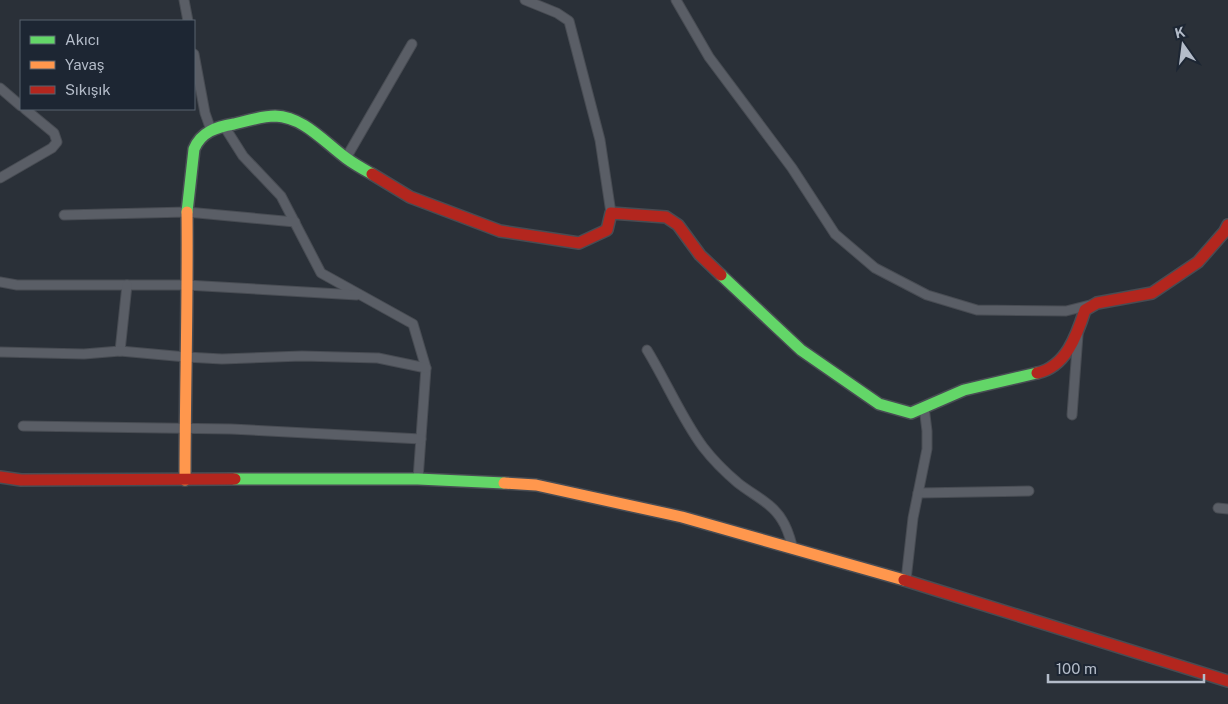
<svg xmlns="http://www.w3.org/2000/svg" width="1228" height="704" viewBox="0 0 1228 704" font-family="'Public Sans',sans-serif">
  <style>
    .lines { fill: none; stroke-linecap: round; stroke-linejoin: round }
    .street-casing { stroke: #484c53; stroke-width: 11 }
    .fast-casing { stroke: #484c53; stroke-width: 14 }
    .slow-casing { stroke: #484c53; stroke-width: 14 }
    .jam-casing { stroke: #484c53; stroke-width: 14 }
    .street { stroke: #5a5e66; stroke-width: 9 }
    .fast { stroke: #63d668; stroke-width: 11 }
    .slow { stroke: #ff974d; stroke-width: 11 }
    .jam { stroke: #b3261e; stroke-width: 11 }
  </style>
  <rect width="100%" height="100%" fill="#2a3038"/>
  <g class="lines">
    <g class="street-casing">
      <g id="street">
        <path d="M184,0L188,21"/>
        <path d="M525,0L557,13L569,21L600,140L611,213"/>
        <path d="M676,0L709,57L792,168L835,234L875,268L927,295L977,310L1066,311L1090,305"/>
        <path d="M194,54L205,113L211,130"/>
        <path d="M0,88L21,106"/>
        <path d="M224,126L243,156L281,196L321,273L413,324L426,368L418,479"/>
        <path d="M346,158L412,44"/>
        <path d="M0,178L52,148L57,142L54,133L25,109"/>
        <path d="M64,215L187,212L295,222"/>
        <path d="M0,282L17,285H186L357,295"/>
        <path d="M647,350C666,381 682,419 703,447C713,460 725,472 738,483C753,495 772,503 782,520C788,529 790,538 793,549"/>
        <path d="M120,351L127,285"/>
        <path d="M0,352L84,354L120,351L186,357L222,359L302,356L378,358L426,368"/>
        <path d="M1072,415L1078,335"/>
        <path d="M23,426L231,429L421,439"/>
        <path d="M918,493L1029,491"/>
        <path d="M1218,508L1228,509"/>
        <path d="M906,580L913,518L927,449V431L924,407"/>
      </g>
    </g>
    <g class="fast-casing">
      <g id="fast">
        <path d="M187,212L194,149C201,132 216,127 234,124C246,121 262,116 275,116C304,117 324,142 346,158C354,164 363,169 372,174"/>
        <path d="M721,275L801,350L879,404L911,413L964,390L1037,373"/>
        <path d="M235,479H418L504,483"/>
      </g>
    </g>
    <g class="slow-casing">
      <g id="slow">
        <path d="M185,480C185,391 188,301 187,212"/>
        <path d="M504,483L536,485L682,517L904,580"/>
      </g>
    </g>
    <g class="jam-casing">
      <g id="jam">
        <path d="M372,174L410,197L500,231L579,243L607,230L611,213L666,217L678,225L700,255L721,275"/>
        <path d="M1037,373C1066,367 1077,335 1085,310L1097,303L1152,293L1198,262L1225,231L1228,225"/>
        <path d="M0,477L21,480L235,479"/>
        <path d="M904,580L1228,681"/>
      </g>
    </g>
    <use href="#street" class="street"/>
    <use href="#fast" class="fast"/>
    <use href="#slow" class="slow"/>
    <use href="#jam" class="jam"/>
  </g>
  <rect x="20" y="20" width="175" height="90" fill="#1d2633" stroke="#59626f"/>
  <rect x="30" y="36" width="25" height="8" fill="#63d668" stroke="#59626f"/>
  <text x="65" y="45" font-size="15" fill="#b4bcc9">Akıcı</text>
  <rect x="30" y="61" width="25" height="8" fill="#ff974d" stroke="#59626f"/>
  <text x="65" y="70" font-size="15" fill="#b4bcc9">Yavaş</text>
  <rect x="30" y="86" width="25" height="8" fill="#b3261e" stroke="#59626f"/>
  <text x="65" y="95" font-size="15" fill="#b4bcc9">Sıkışık</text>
  <g transform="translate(1183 45) rotate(346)" stroke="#1d2633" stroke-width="4" paint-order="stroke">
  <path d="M0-4L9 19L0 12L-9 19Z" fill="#b4bcc9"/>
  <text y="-8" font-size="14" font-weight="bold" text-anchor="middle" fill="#b4bcc9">K</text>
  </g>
  <path d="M1048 674v8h156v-8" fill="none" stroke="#b4bcc9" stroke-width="2.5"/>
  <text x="1056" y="674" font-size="15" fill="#b4bcc9" stroke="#1d2633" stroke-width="4" paint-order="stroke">100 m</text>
</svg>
